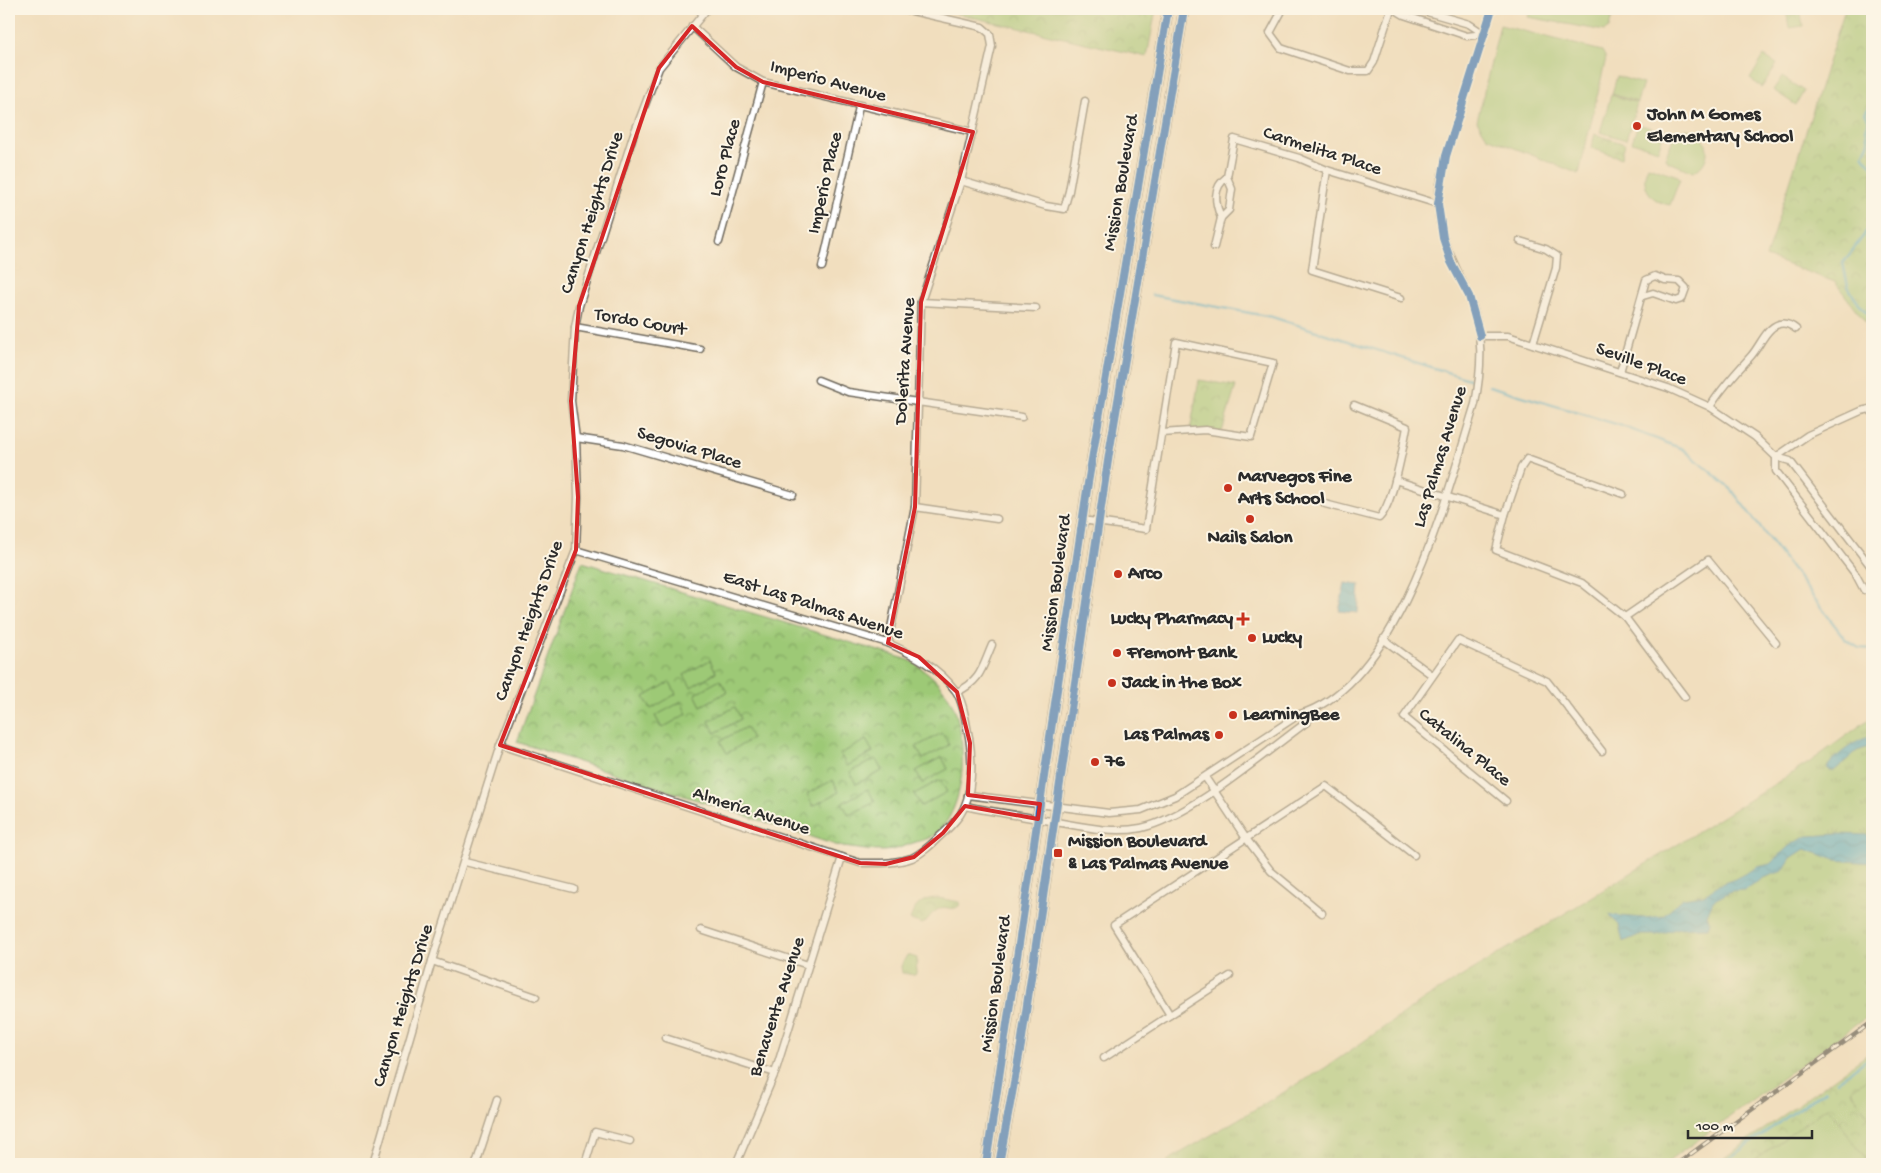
<svg xmlns="http://www.w3.org/2000/svg" width="1881" height="1173" viewBox="0 0 1881 1173" font-family="'Gochi Hand',sans-serif">
  <style>
    .grass { fill: url(#grass-tufts); stroke: #647a50 }
    .park { fill: url(#park-crowns); stroke: #647a50 }
    .pitch { fill: #9dc976; stroke: #647a50 }
    .water { fill: url(#water-waves); stroke: #386a78 }
    .lines { fill: none; stroke-linecap: round; stroke-linejoin: round }
    .stream { stroke: #46a8c6; stroke-width: 2.5 }
    .minor-casing { stroke: #706a5e; stroke-width: 9 }
    .primary-casing { stroke: #706a5e; stroke-width: 12 }
    .minor { stroke: #fff; stroke-width: 6 }
    .primary { stroke: #fff; stroke-width: 10 }
    .rail-casing { stroke: #2b2b2b; stroke-width: 4.5 }
    .rail { stroke: #fcf5e5; stroke-width: 2.5; stroke-dasharray: 8; stroke-linecap: butt }
    .cycleway-casing { stroke: #fcf5e5; stroke-width: 11 }
    .cycleway { stroke: #0057b8; stroke-width: 8 }
    .marked { fill: none; stroke: #d62828; stroke-width: 4; stroke-linejoin: round }
    .poi-dot { fill: #c8321e; stroke: #fcf5e5; stroke-width: 2 }
    .labels { text-anchor: middle; dominant-baseline: central; stroke-width: 4; stroke-linejoin: round; paint-order: stroke }
    .street-label { font-size: 19px; fill: #2b2b2b; stroke: #fcf5e5 }
    .poi-label { font-size: 19px; font-weight: bold; fill: #2b2b2b; stroke: #fcf5e5; text-anchor: start }
  </style>
  <defs>
    <pattern id="grass-tufts" width="24" height="20" patternUnits="userSpaceOnUse" patternTransform="scale(1.25)"><rect width="24" height="20" fill="#9dc976"/><path d="M3 7l-1-3M5 7V3M7 7l1-3M15 17l-1-3M17 17v-4M19 17l1-3" fill="none" stroke="#80a361"/></pattern>
    <pattern id="park-crowns" width="20" height="18" patternUnits="userSpaceOnUse" patternTransform="scale(1.25)"><rect width="20" height="18" fill="#9dc976"/><path d="M2 6a3 3 0 1 1 6 0M12 15a3 3 0 1 1 6 0" fill="none" stroke="#80a361"/></pattern>
    <pattern id="water-waves" width="16" height="10" patternUnits="userSpaceOnUse" patternTransform="scale(1.25)"><rect width="16" height="10" fill="#46a8c6"/><path d="M0 5q4-4 8 0t8 0" fill="none" stroke="#3b89a1"/></pattern>
  </defs>
  <rect width="100%" height="100%" fill="#fcf5e5"/>
  <filter id="ink" filterUnits="userSpaceOnUse"><feTurbulence type="fractalNoise" baseFrequency=".02" numOctaves="2"/><feDisplacementMap in="SourceGraphic" scale="10" xChannelSelector="R" yChannelSelector="G"/><feConvolveMatrix kernelMatrix="1 2 1 2 8 2 1 2 1" color-interpolation-filters="sRGB"/></filter>
  <filter id="wash" filterUnits="userSpaceOnUse"><feTurbulence type="fractalNoise" baseFrequency=".0096" numOctaves="4" result="noise"/><feDisplacementMap in="SourceGraphic" scale="20" xChannelSelector="R" yChannelSelector="G"/><feGaussianBlur stdDeviation="1.12" result="paint"/><feColorMatrix in="noise" values="0 0 0 0 0 0 0 0 0 0 0 0 0 0 0 0 0 1.4 0 .05"/><feComposite in="paint" operator="in"/></filter>
  <g filter="url(#wash)">
    <rect width="100%" height="100%" fill="#f1debe"/>
    <path class="grass" d="M1872,717V1013L1665,1164H1170L1167,1161L1325,1068L1425,999L1680,843L1810,762Z"/>
    <g class="park">
      <path d="M936,9H1156L1147,57Z"/>
      <path d="M1786,9H1800L1803,26L1789,28Z"/>
      <path d="M1845,9H1872V331L1835,282L1766,257Z"/>
      <path d="M1782,77L1804,91L1796,105L1773,90Z"/>
      <path d="M1595,134L1625,144L1621,158L1591,148Z"/>
      <path d="M1199,380L1236,386L1222,432L1190,431Z"/>
      <path d="M582,562L909,660C924,669 936,678 946,693C970,726 970,813 931,837C926,840 918,841 913,843C906,845 898,849 891,850C876,853 857,848 842,847L517,742Z"/>
      <path d="M938,898L960,902V905C953,912 948,906 941,908C932,911 928,920 923,924L910,920C914,906 922,898 938,898Z"/>
      <path d="M907,955L917,958L916,974L914,975L902,973L901,966Z"/>
      <path d="M1872,1051V1164H1716Z"/>
    </g>
    <g class="pitch">
      <path d="M1531,9H1614L1609,28L1604,31L1528,17Z"/>
      <path d="M1500,25L1602,51L1606,58L1579,174L1487,137L1477,121Z"/>
      <path d="M1764,56L1777,64L1762,87L1750,79Z"/>
      <path d="M1617,76L1643,84L1637,102L1612,94Z"/>
      <path d="M1611,95L1637,103L1626,140L1600,132Z"/>
      <path d="M1638,124L1664,132L1658,150L1632,142Z"/>
      <path d="M1686,129C1710,132 1715,162 1693,172L1667,161L1665,158L1676,132Z"/>
      <path d="M1648,166L1678,176L1680,179L1670,205C1650,202 1639,185 1648,166Z"/>
      <path d="M710,660L716,672L691,687L684,675Z"/>
      <path d="M720,680L727,692L701,706L695,694Z"/>
      <path d="M670,682L676,694L651,709L644,697Z"/>
      <path d="M681,702L687,714L662,728L655,716Z"/>
      <path d="M735,707L741,719L715,733L709,721Z"/>
      <path d="M746,727L752,739L727,753L720,741Z"/>
      <path d="M942,733L949,745L923,759L916,747Z"/>
      <path d="M866,740L873,752L847,766L840,754Z"/>
      <path d="M942,757L948,769L922,783L916,771Z"/>
      <path d="M876,759L882,771L856,784L850,772Z"/>
      <path d="M833,780L839,792L813,806L807,794Z"/>
      <path d="M940,780L947,792L921,806L914,794Z"/>
      <path d="M868,789L875,802L849,815L842,803Z"/>
      <path d="M1872,1075V1121L1851,1090Z"/>
      <path d="M1828,1107L1870,1164H1749Z"/>
    </g>
    <g class="water">
      <path d="M1345,583L1360,585L1358,613L1339,611Z"/>
      <path d="M1872,736V746L1857,751L1834,771L1828,770L1827,767C1837,754 1857,739 1872,736Z"/>
      <path d="M1838,834L1872,835V863L1835,860L1805,849L1791,858L1783,871L1763,878L1745,890L1731,891L1713,901L1707,915L1710,922L1708,927L1679,928L1657,935H1639L1623,942L1619,925L1609,915L1644,918L1663,916L1682,898L1704,895L1718,885L1735,879L1757,867L1770,864L1789,846L1807,836Z"/>
    </g>
    <g class="lines">
      <g class="stream">
        <path d="M1872,104L1865,113L1869,121L1866,129L1869,142L1863,155L1872,166"/>
        <path d="M1872,219L1864,235L1843,263L1848,286L1854,297L1872,319"/>
        <path d="M1152,295L1272,317L1472,380"/>
        <path d="M1489,386L1619,425L1683,449L1731,489L1846,640L1859,648L1872,649"/>
        <path d="M1837,1081L1872,1056"/>
        <path d="M1721,1164L1825,1090"/>
      </g>
    </g>
  </g>
  <g filter="url(#ink)">
    <g class="lines">
      <g class="minor-casing">
        <g id="minor">
          <path d="M1283,9L1270,33L1281,48L1350,71H1368L1374,62L1391,9"/>
          <path d="M1394,9L1404,15L1467,36L1484,34"/>
          <path d="M1417,9L1469,24L1484,34"/>
          <path d="M692,26L736,67L763,82L973,132"/>
          <path d="M1327,170L1312,270L1401,298"/>
          <path d="M961,181L1046,206L1064,209L1069,191L1085,101"/>
          <path d="M1221,218C1215,203 1212,188 1227,177"/>
          <path d="M1520,241L1546,249L1557,256L1556,268L1533,344"/>
          <path d="M719,242L763,82"/>
          <path d="M1214,247L1221,218L1229,210L1232,189L1227,177L1234,139L1299,158L1327,170L1438,204"/>
          <path d="M822,267L859,107"/>
          <path d="M921,302L1036,308"/>
          <path d="M575,327L700,349"/>
          <path d="M1480,336H1508L1668,388L1710,407L1755,437L1776,457L1790,461L1872,568"/>
          <path d="M1620,372L1646,280L1655,276L1665,280L1679,281L1686,288L1682,299L1676,301L1653,293L1643,296"/>
          <path d="M818,380L848,392L1022,417"/>
          <path d="M1710,407C1722,387 1736,373 1751,356C1760,346 1766,328 1779,324C1786,322 1791,325 1796,329"/>
          <path d="M576,438L623,445L793,495"/>
          <path d="M1776,457V471L1856,575L1864,590L1872,592"/>
          <path d="M1776,457L1808,435L1861,411L1870,409L1872,412"/>
          <path d="M1395,480L1505,515L1496,550L1582,583L1625,617L1685,697"/>
          <path d="M1325,504L1379,518C1393,505 1403,448 1407,427L1354,405"/>
          <path d="M915,507L997,519"/>
          <path d="M1505,515L1521,468L1527,459L1623,494"/>
          <path d="M1082,520L1146,529L1176,342L1273,363L1251,437L1205,430L1162,433"/>
          <path d="M1625,617L1708,560L1776,643"/>
          <path d="M1383,639L1432,675"/>
          <path d="M888,643L915,507L921,302L961,181L992,46L990,34L982,27L903,9"/>
          <path d="M957,692C981,681 982,668 992,645"/>
          <path d="M500,745L860,863C878,863 895,864 912,858C923,853 931,845 939,837C946,831 954,823 960,815C973,796 973,760 969,737C966,724 964,701 955,690C938,667 914,655 888,643L576,550"/>
          <path d="M1205,777L1245,837L1271,871L1322,913"/>
          <path d="M968,795L1109,813L1141,810L1175,796L1300,714C1401,683 1447,493 1475,404C1482,367 1484,332 1469,296C1456,265 1438,238 1438,203C1439,174 1450,145 1458,118C1469,81 1480,45 1492,9"/>
          <path d="M1506,801L1404,717L1458,640L1547,681L1602,751"/>
          <path d="M965,806C993,812 1022,816 1051,821C1080,826 1112,834 1141,828C1191,817 1264,753 1307,722L1315,709"/>
          <path d="M465,862L574,889"/>
          <path d="M701,930L808,965"/>
          <path d="M432,961L536,997"/>
          <path d="M1170,1015L1230,976"/>
          <path d="M665,1038L775,1073"/>
          <path d="M1104,1058L1170,1015L1114,925L1326,786L1414,855"/>
          <path d="M373,1164L432,961L500,745L576,550L578,497L576,438L571,401L575,327L579,306L633,136L659,68L707,9"/>
          <path d="M476,1164L497,1100"/>
          <path d="M585,1164L595,1132L630,1141"/>
          <path d="M736,1164L775,1073L842,857"/>
        </g>
      </g>
      <g class="primary-casing">
        <g id="primary">
          <path d="M986,1164L1088,483L1168,9"/>
          <path d="M999,1164L1021,1045L1109,454L1184,9"/>
        </g>
      </g>
      <use href="#minor" class="minor"/>
      <use href="#primary" class="primary"/>
      <g class="rail-casing">
        <path id="rail" d="M1677,1164L1872,1022"/>
      </g>
      <use href="#rail" class="rail"/>
      <g class="cycleway-casing">
        <g id="cycleway">
          <path d="M1480,336L1469,296L1451,262L1443,238L1438,204L1446,156L1492,9"/>
          <path d="M986,1164L1088,483L1168,9"/>
          <path d="M999,1164L1021,1045L1109,454L1184,9"/>
        </g>
      </g>
      <use href="#cycleway" class="cycleway"/>
    </g>
  </g>
  <path d="M0 0H1881V1173H0ZM692,26L736,67L763,82L973,132L921,302L915,507L888,643L919,657L957,692L970,743L968,795L1040,804L1038,819L965,806L943,833L914,857L886,864L860,863L500,745L576,550L578,497L571,401L579,306L659,68Z" fill="#f1debe" fill-opacity=".55" fill-rule="evenodd"/>
  <path class="marked" d="M692,26L736,67L763,82L973,132L921,302L915,507L888,643L919,657L957,692L970,743L968,795L1040,804L1038,819L965,806L943,833L914,857L886,864L860,863L500,745L576,550L578,497L571,401L579,306L659,68Z"/>
  <g class="poi-dot">
    <circle cx="1637" cy="126" r="5"/>
    <circle cx="1228" cy="488" r="5"/>
    <circle cx="1250" cy="519" r="5"/>
    <circle cx="1118" cy="574" r="5"/>
    <path d="M1240.5 611.5h5v5h5v5h-5v5h-5v-5h-5v-5h5z"/>
    <circle cx="1252" cy="638" r="5"/>
    <circle cx="1117" cy="653" r="5"/>
    <circle cx="1112" cy="683" r="5"/>
    <circle cx="1233" cy="715" r="5"/>
    <circle cx="1219" cy="735" r="5"/>
    <circle cx="1095" cy="762" r="5"/>
    <rect x="1053" y="848" width="10" height="10" rx="2.5"/>
  </g>
  <g class="labels">
    <g class="street-label">
      <text transform="translate(828 82) rotate(15)">Imperio Avenue</text>
      <text transform="translate(1322 152) rotate(18)">Carmelita Place</text>
      <text transform="translate(726 158) rotate(-75)">Loro Place</text>
      <text transform="translate(826 183) rotate(-77)">Imperio Place</text>
      <text transform="translate(1122 183) rotate(-80)">Mission Boulevard</text>
      <text transform="translate(593 213) rotate(-72)">Canyon Heights Drive</text>
      <text transform="translate(640 323) rotate(10)">Tordo Court</text>
      <text transform="translate(906 361) rotate(-86)">Dolerita Avenue</text>
      <text transform="translate(1641 365) rotate(20)">Seville Place</text>
      <text transform="translate(689 449) rotate(17)">Segovia Place</text>
      <text transform="translate(1441 457) rotate(-73)">Las Palmas Avenue</text>
      <text transform="translate(1057 583) rotate(-82)">Mission Boulevard</text>
      <text transform="translate(813 606) rotate(18)">East Las Palmas Avenue</text>
      <text transform="translate(530 621) rotate(-70)">Canyon Heights Drive</text>
      <text transform="translate(1464 748) rotate(39)">Catalina Place</text>
      <text transform="translate(751 812) rotate(18)">Almeria Avenue</text>
      <text transform="translate(997 984) rotate(-82)">Mission Boulevard</text>
      <text transform="translate(404 1006) rotate(-73)">Canyon Heights Drive</text>
      <text transform="translate(778 1007) rotate(-72)">Benavente Avenue</text>
    </g>
    <g class="poi-label">
      <text x="1647" y="115">John M Gomes<tspan x="1647" dy="22">Elementary School</tspan></text>
      <text x="1238" y="477">Marvegos Fine<tspan x="1238" dy="22">Arts School</tspan></text>
      <text x="1250" y="538" text-anchor="middle">Nails Salon</text>
      <text x="1128" y="574">Arco</text>
      <text x="1233" y="619" text-anchor="end">Lucky Pharmacy</text>
      <text x="1262" y="638">Lucky</text>
      <text x="1127" y="653">Fremont Bank</text>
      <text x="1122" y="683">Jack in the Box</text>
      <text x="1243" y="715">LearningBee</text>
      <text x="1209" y="735" text-anchor="end">Las Palmas</text>
      <text x="1105" y="762">76</text>
      <text x="1068" y="842">Mission Boulevard<tspan x="1068" dy="22">&amp; Las Palmas Avenue</tspan></text>
    </g>
  </g>
  <rect width="1881" height="1173" fill="none" stroke="#fcf5e5" stroke-width="30"/>
  <path d="M1688 1130v8h124v-8" fill="none" stroke="#2b2b2b" stroke-width="2.5"/>
  <text x="1696" y="1130" font-size="15" fill="#2b2b2b" stroke="#fcf5e5" stroke-width="4" paint-order="stroke">100 m</text>
</svg>
